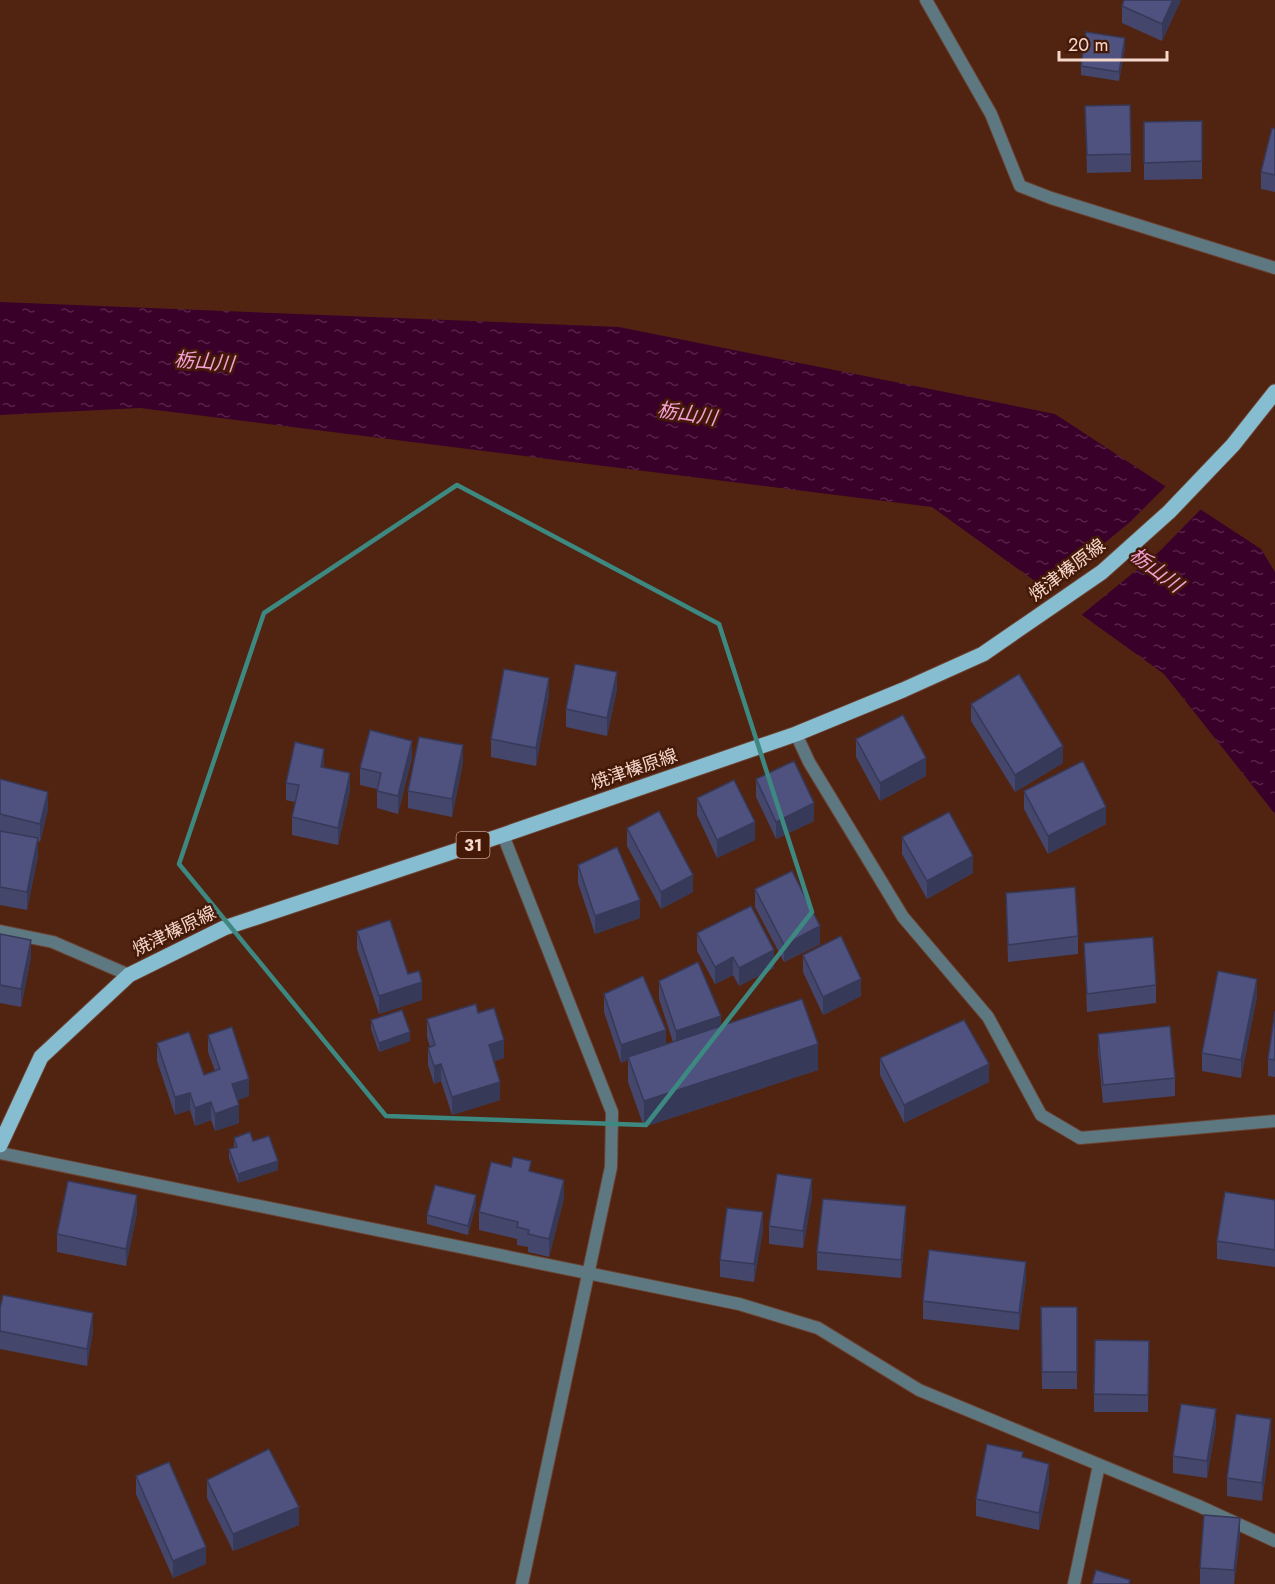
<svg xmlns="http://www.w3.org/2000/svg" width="1275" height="1584" viewBox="0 0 1275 1584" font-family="Jost,'Noto Sans JP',sans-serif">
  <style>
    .water { fill: url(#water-ripples) }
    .pier { fill: #512412 }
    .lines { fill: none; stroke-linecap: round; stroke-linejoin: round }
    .street-casing { stroke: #6b4130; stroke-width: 14 }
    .primary-casing { stroke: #6b4130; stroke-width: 17 }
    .street { stroke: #5e7881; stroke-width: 12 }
    .primary { stroke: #86bdd0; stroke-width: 15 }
    .wall { fill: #44466c }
    .shaded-wall { fill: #373958 }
    .building { fill: #4f517e; stroke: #373958; stroke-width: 1.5 }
    .marked { fill: none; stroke: #3d8981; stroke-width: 4.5; stroke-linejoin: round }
    .labels { text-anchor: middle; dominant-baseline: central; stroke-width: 5; stroke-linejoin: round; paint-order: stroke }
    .shield { fill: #451907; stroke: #c09e91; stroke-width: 1.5 }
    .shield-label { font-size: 16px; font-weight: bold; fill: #f5d7cc }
    .street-label { font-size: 18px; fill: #f5d7cc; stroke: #451907 }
    .water-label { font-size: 20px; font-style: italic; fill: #f4a0d6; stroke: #451907 }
  </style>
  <defs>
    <pattern id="water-ripples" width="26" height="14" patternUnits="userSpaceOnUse" patternTransform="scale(1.5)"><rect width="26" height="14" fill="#39002a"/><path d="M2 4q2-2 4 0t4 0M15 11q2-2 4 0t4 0" fill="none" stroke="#562448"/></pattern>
  </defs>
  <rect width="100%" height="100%" fill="#512412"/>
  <path class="water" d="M0,302L619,327L1055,414L1261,549L1275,572V814L1164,674L932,507L140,408L0,415Z"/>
  <path class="pier" d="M1168,484L1203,507L1160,551L1079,617L1043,591L1068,573L1130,522Z"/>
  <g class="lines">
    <g class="street-casing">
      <g id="street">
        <path d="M926,0L991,114L1020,186L1051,198L1275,268"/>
        <path d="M796,734L809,762L903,917L988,1017L1041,1115L1080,1138L1275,1121"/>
        <path d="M503,835L612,1112L611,1167L522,1584"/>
        <path d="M0,931L53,942L129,975"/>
        <path d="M0,1153L739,1304L818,1328L919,1390L1199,1506L1275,1541"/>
        <path d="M1074,1584L1099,1465"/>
      </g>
    </g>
    <g class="primary-casing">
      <path id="primary" d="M0,1145L41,1057L129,975L224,928L503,835L796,734L903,690L983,654L1102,572L1169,512L1233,445L1275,392"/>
    </g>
    <use href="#street" class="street"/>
    <use href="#primary" class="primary"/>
  </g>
  <g class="wall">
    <path d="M1181,0L1162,41L1122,23V6Z"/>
    <path d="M1125,47L1119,81L1081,75V66Z"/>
    <path d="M1085,106L1131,154V172L1087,173Z"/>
    <path d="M1144,122L1202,161V179L1144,180Z"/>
    <path d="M1275,129V192L1261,189V172Z"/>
    <path d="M617,689L607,736L566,727V709Z"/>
    <path d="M549,695L536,766L491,757V739Z"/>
    <path d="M971,704L1063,763L1015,792L971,721Z"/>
    <path d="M856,739L926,776L880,801L856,757Z"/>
    <path d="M412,758L398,814L377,808V789L360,785V768Z"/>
    <path d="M463,762L452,817L408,808V791Z"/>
    <path d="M324,767L350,791L338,845L292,835V817L295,802L286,800V783Z"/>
    <path d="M0,779L48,809L40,842L38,841V856L27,910L0,905Z"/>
    <path d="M756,779L814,821L776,839L756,797Z"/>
    <path d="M1024,791L1106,824L1048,854L1024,809Z"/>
    <path d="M697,798L755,840L717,858L697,815Z"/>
    <path d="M627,828L693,892L661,909L627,846Z"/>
    <path d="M902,837L973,873L927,899L902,854Z"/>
    <path d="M578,865L640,918L595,934L578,883Z"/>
    <path d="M755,889L820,944L784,962L755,907Z"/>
    <path d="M1006,893L1078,936V954L1008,962Z"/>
    <path d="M357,931L408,974L422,1000L379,1014L357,949Z"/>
    <path d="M697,933L774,968L739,986L733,975L715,984L697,951Z"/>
    <path d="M0,934L31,957L21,1007L0,1003Z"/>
    <path d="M1084,943L1156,985V1003L1087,1012Z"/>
    <path d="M803,955L861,996L823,1015L803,972Z"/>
    <path d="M659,981L721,1026L818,1070L644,1127L628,1082V1060L621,1063L604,1012V994L666,1044L673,1042L659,999Z"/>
    <path d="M1257,996L1241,1078L1202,1071V1053Z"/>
    <path d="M1275,1011V1077L1268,1076V1059Z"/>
    <path d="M478,1013L504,1058L494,1061L500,1100L452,1115L441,1081L434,1084L428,1065V1048L430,1047L427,1037V1019Z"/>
    <path d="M371,1020L410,1041L379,1052L371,1029Z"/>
    <path d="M1098,1034L1175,1078V1096L1103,1103L1098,1051Z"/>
    <path d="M208,1035L249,1096L238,1100L239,1123L215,1131L211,1120L195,1126L190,1110L175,1115L157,1061V1043L204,1075L215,1071L208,1052Z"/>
    <path d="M880,1058L989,1082L904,1123L880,1075Z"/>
    <path d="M234,1138L253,1141L278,1170L238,1183L229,1158V1149L234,1148Z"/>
    <path d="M531,1172L564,1198L549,1257L528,1252V1247L517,1245V1239L479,1230V1212Z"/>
    <path d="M812,1197L803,1248L769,1244V1226Z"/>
    <path d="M1275,1200V1267L1217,1259V1241Z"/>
    <path d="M476,1204L468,1235L427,1224V1215Z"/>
    <path d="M137,1213L126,1266L57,1252V1234Z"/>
    <path d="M906,1224L901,1278L817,1270V1252Z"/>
    <path d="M763,1230L754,1282L720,1277V1260Z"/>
    <path d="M1026,1279L1019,1330L923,1319V1301Z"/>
    <path d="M1041,1307H1077V1389H1042Z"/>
    <path d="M0,1309L93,1331L87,1366L0,1349Z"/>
    <path d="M1149,1341L1148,1412H1094V1394Z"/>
    <path d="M1216,1426L1207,1478L1173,1473V1456Z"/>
    <path d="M1271,1436L1262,1501L1227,1496V1478Z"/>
    <path d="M1023,1458L1049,1482L1039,1530L976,1516V1499Z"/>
    <path d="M136,1476L206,1564L173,1578L136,1494Z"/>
    <path d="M207,1480L299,1525L233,1551L207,1498Z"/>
    <path d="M1240,1536L1234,1584H1200V1568Z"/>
  </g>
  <g class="shaded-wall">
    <path d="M1173,0H1181L1162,41V24Z"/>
    <path d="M1125,38V47L1119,81V72Z"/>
    <path d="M617,672V689L607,736V718Z"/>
    <path d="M549,678V695L536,766V748Z"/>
    <path d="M412,741V758L398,814V796Z"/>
    <path d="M463,745V762L452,817V799Z"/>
    <path d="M1063,746V763L1015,792V775Z"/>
    <path d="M324,749V766L321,784V767Z"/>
    <path d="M926,758V776L880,801V783Z"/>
    <path d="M350,773V791L338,845V828Z"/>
    <path d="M48,792V809L40,842V824Z"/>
    <path d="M814,803V821L776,839V822Z"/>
    <path d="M1106,807V824L1048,854V836Z"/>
    <path d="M755,822V840L717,858V840Z"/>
    <path d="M38,838V856L27,910V892Z"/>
    <path d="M973,856V873L927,899V881Z"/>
    <path d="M693,875V892L661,909V892Z"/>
    <path d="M640,900V918L595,934V916Z"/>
    <path d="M820,926V944L784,962V945Z"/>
    <path d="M31,940V957L21,1007V989Z"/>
    <path d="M774,950V968L739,986V968Z"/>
    <path d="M733,957V975L715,984V967Z"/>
    <path d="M861,979V996L823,1015V997Z"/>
    <path d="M1257,979V996L1241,1078V1060Z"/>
    <path d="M422,982V1000L379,1014V996Z"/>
    <path d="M721,1016V1034L676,1049V1031Z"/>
    <path d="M666,1030V1048L628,1057V1060L621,1063V1045Z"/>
    <path d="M410,1032V1041L379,1052V1043Z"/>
    <path d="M504,1040V1058L489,1063V1045Z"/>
    <path d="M818,1044V1070L644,1127V1101Z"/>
    <path d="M441,1064V1081L434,1084V1066Z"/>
    <path d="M989,1064V1082L904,1123V1105Z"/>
    <path d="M249,1079V1096L232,1102V1084Z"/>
    <path d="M500,1082V1100L452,1115V1097Z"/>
    <path d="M190,1093V1110L175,1115V1097Z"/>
    <path d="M211,1102V1120L195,1126V1108Z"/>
    <path d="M239,1105V1123L215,1131V1114Z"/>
    <path d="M278,1161V1170L238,1183V1174Z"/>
    <path d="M812,1179V1197L803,1248V1231Z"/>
    <path d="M564,1180V1198L549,1257V1239Z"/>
    <path d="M137,1195V1213L126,1266V1249Z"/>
    <path d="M476,1195V1204L468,1235V1226Z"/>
    <path d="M906,1206V1224L901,1278V1260Z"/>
    <path d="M763,1212V1230L754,1282V1264Z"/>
    <path d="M1026,1262V1279L1019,1330V1313Z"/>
    <path d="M93,1313V1331L87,1366V1349Z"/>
    <path d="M1216,1409V1426L1207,1478V1461Z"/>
    <path d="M1271,1419V1436L1262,1501V1483Z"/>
    <path d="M1049,1464V1482L1039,1530V1513Z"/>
    <path d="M299,1507V1525L233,1551V1534Z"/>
    <path d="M1240,1518V1536L1234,1584V1570Z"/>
    <path d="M206,1547V1564L173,1578V1561Z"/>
  </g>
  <g class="building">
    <path d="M1124,0H1173L1162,24L1122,6Z"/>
    <path d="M1086,32L1125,38L1119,72L1081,66Z"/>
    <path d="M1130,105L1131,154L1087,155L1085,106Z"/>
    <path d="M1202,121V161L1144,163V122Z"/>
    <path d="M1272,128L1275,129V175L1261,172Z"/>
    <path d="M575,664L617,672L607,718L566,709Z"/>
    <path d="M504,669L549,678L536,748L491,739Z"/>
    <path d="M1019,674L1063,746L1015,775L971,704Z"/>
    <path d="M903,715L926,758L880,783L856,739Z"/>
    <path d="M370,730L412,741L398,796L377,791L381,773L360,768Z"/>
    <path d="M419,737L463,745L452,799L408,791Z"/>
    <path d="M295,742L324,749L321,767L350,773L338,828L292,817L299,785L286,783Z"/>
    <path d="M794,761L814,803L776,822L756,779Z"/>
    <path d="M1083,761L1106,807L1048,836L1024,791Z"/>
    <path d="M0,779L48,792L40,824L0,814Z"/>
    <path d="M734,780L755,822L717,840L697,798Z"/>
    <path d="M659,811L693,875L661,892L627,828Z"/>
    <path d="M949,812L973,856L927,881L902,837Z"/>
    <path d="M0,831L38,838L27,892L0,887Z"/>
    <path d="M617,847L640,900L595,916L578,865Z"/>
    <path d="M792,871L820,926L784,945L755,889Z"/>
    <path d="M1075,887L1078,936L1008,945L1006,893Z"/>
    <path d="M751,906L774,950L739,968L733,957L715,967L697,933Z"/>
    <path d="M390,920L408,974L419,971L422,982L379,996L357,931Z"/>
    <path d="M0,934L31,940L21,989L0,985Z"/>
    <path d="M841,936L861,979L823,997L803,955Z"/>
    <path d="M1153,937L1156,985L1087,994L1084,943Z"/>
    <path d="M698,962L721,1016L676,1031L659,981Z"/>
    <path d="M1218,971L1257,979L1241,1060L1202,1053Z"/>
    <path d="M643,976L666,1030L621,1045L604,994Z"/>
    <path d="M802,999L818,1044L644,1101L628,1057Z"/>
    <path d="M476,1004L478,1013L494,1008L504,1040L489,1045L500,1082L452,1097L441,1064L434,1066L428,1048L435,1045L427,1019Z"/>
    <path d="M402,1010L410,1032L379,1043L371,1020Z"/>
    <path d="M1275,1011V1060L1268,1059Z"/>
    <path d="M964,1020L989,1064L904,1105L880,1058Z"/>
    <path d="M1170,1026L1175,1078L1103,1085L1098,1034Z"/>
    <path d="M232,1027L249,1079L232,1084L239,1105L215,1114L211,1102L195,1108L190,1093L175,1097L157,1043L189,1032L204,1075L220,1069L208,1035Z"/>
    <path d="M250,1132L253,1141L269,1136L278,1161L238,1174L229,1149L237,1147L234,1138Z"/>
    <path d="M513,1157L531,1161L529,1171L564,1180L549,1239L528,1234L529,1230L517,1227L518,1222L479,1212L491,1162L511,1167Z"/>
    <path d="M777,1174L812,1179L803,1231L769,1226Z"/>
    <path d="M68,1181L137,1195L126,1249L57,1234Z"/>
    <path d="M435,1185L476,1195L468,1226L427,1215Z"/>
    <path d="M1225,1192L1275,1200V1250L1217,1241Z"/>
    <path d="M823,1199L906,1206L901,1260L817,1252Z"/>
    <path d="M727,1208L763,1212L754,1264L720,1260Z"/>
    <path d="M929,1250L1026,1262L1019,1313L923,1301Z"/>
    <path d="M3,1295L93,1313L87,1349L0,1331V1309Z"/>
    <path d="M1041,1307H1077V1372H1042Z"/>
    <path d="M1095,1340L1149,1341L1148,1395L1094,1394Z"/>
    <path d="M1181,1404L1216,1409L1207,1461L1173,1456Z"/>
    <path d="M1236,1414L1271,1419L1262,1483L1227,1478Z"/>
    <path d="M987,1444L1023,1452L1022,1457L1049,1464L1039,1513L976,1499Z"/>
    <path d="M269,1449L299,1507L233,1534L207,1480Z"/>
    <path d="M169,1462L206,1547L173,1561L136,1476Z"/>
    <path d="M1204,1515L1240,1518L1234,1570L1200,1568Z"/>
    <path d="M1096,1570L1130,1580L1129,1584H1092Z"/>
  </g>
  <path class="marked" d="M457,485L719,624L812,912L646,1125L386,1116L179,864L264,613Z"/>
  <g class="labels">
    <rect class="shield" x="456.5" y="832" width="33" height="26" rx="4.5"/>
    <g class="shield-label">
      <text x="473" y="845">31</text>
    </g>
    <g class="street-label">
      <text transform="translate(1067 570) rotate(-37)">焼津榛原線</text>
      <text transform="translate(634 769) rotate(-19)">焼津榛原線</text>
      <text transform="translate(174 931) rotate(-26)">焼津榛原線</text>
    </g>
    <g class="water-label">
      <text transform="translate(204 362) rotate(5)">栃山川</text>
      <text transform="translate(687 414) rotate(9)">栃山川</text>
      <text transform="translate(1156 570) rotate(37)">栃山川</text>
    </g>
  </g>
  <path d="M1059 51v9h108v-9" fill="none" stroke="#f5d7cc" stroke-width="3"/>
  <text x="1068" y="51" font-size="18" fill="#f5d7cc" stroke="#451907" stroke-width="4.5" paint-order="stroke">20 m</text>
</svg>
